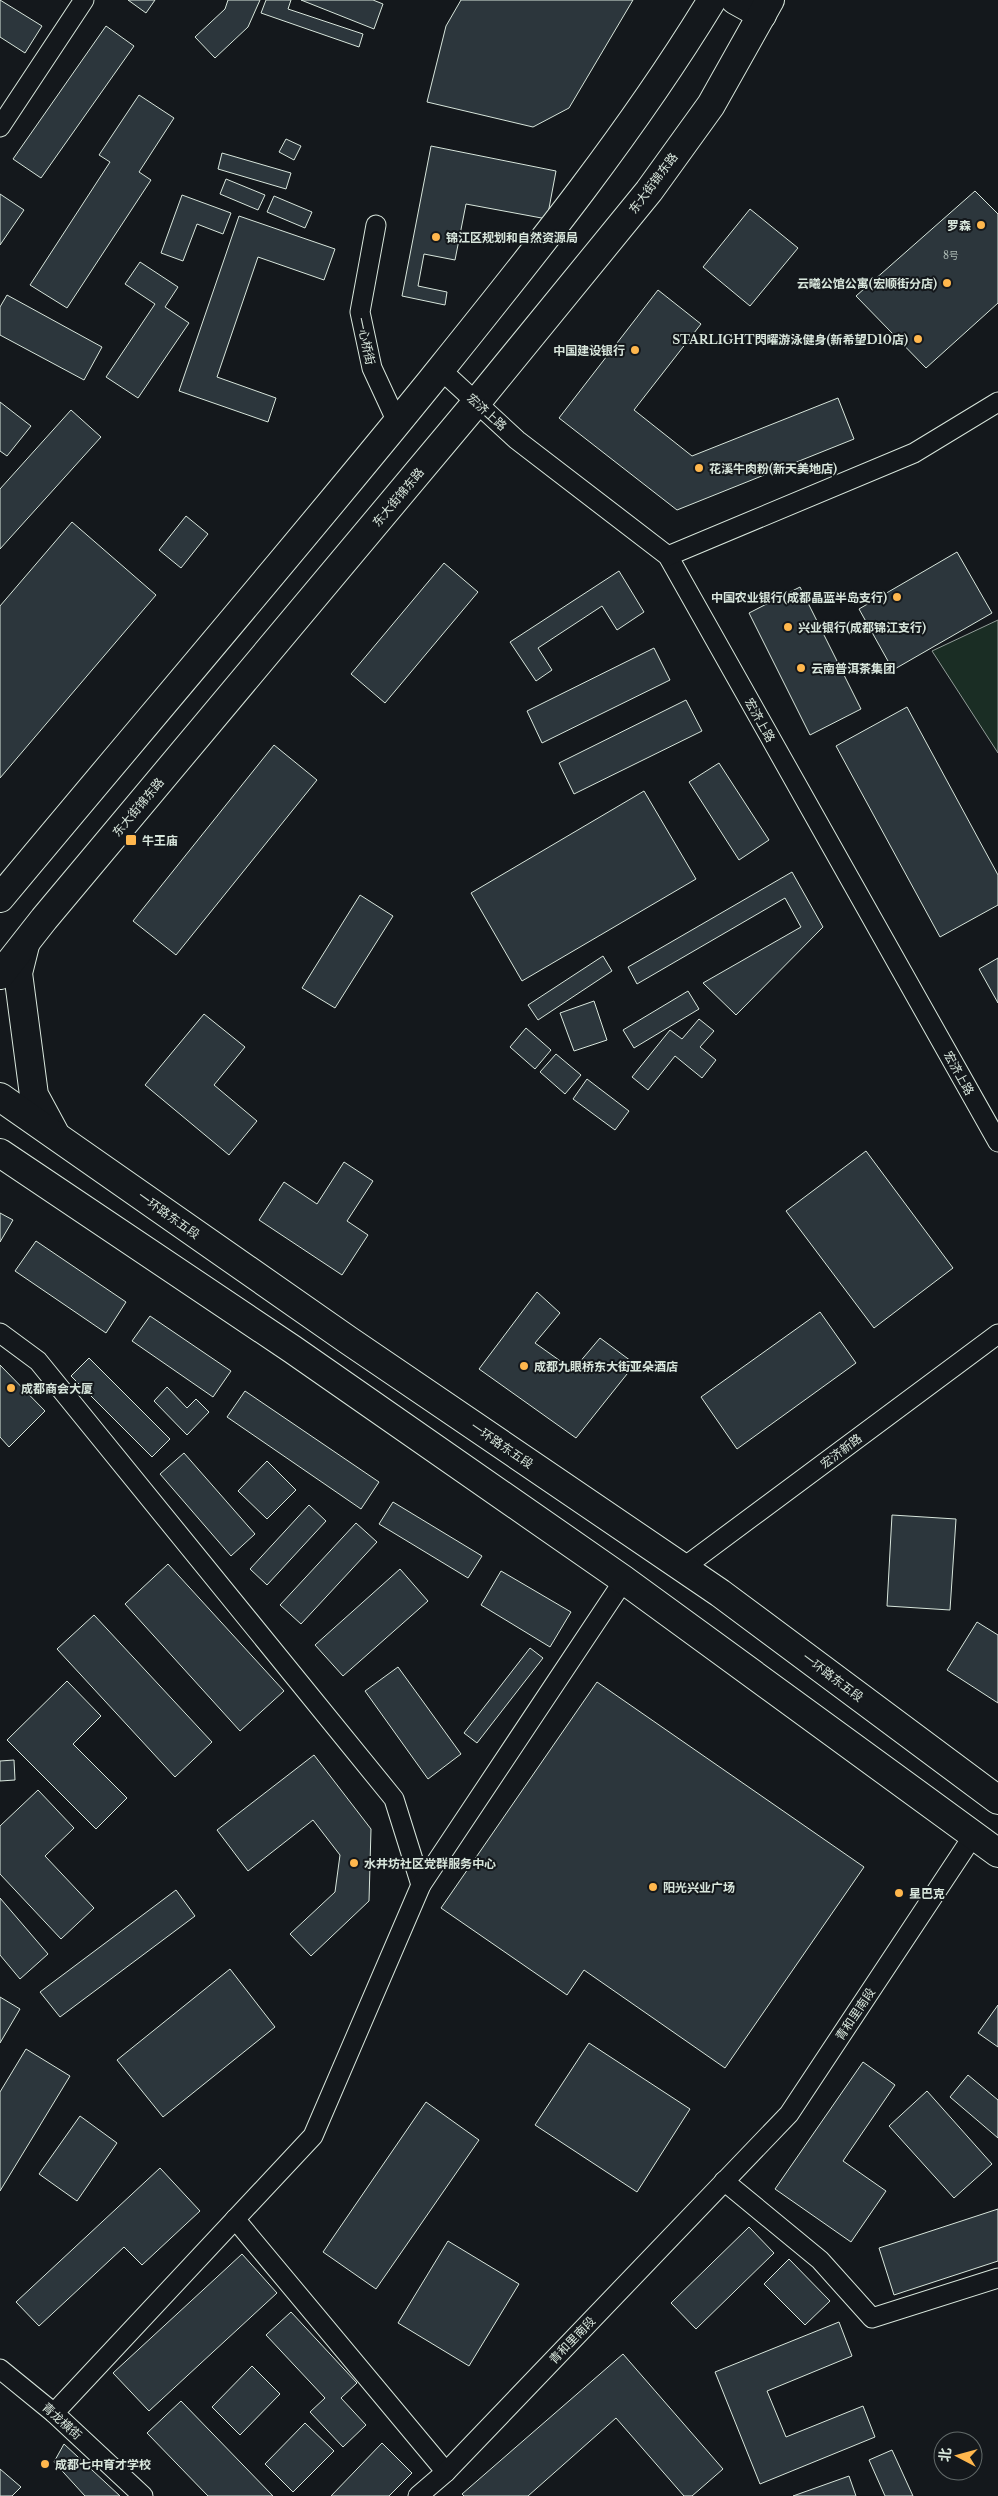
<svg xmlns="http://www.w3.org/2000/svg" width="998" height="2496" viewBox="0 0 998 2496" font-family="'Libre Baskerville','Noto Sans SC',serif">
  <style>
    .green { fill: #1a2d24; stroke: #939e99 }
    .building { fill: #2c363c; stroke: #d8e6dc }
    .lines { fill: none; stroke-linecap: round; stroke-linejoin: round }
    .street-casing { stroke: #d8e6dc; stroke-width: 21 }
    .primary-casing { stroke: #d8e6dc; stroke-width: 30 }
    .street { stroke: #14181c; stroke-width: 19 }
    .primary { stroke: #14181c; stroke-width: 28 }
    .poi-dot { fill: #ffb74d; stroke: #14181c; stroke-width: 2 }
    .labels { text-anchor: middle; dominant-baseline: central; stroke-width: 4; stroke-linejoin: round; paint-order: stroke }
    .number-label { font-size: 10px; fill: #adbab4 }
    .street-label { font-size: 12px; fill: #d8e6dc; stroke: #14181c }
    .poi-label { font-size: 12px; font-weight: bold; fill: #d8e6dc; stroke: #14181c; text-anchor: start }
  </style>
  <rect width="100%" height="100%" fill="#14181c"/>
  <path class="green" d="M998,620V753L932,651Z"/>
  <g class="building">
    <path d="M0,0L42,26L25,53L0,37Z"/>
    <path d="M128,0H155L146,13Z"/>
    <path d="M228,0H260L248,27L215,58L195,37L225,9Z"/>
    <path d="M266,0H291L288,9L363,34L359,47L261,13Z"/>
    <path d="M301,0H373L383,4L374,29Z"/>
    <path d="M461,0H633L569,108L533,127L427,102L446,26Z"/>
    <path d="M106,26L134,46L41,178L13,159Z"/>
    <path d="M139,95L174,118L139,172L151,180L67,308L30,285L110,162L99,155Z"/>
    <path d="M286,139L301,146L294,160L279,152Z"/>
    <path d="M431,146L556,171L547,219L466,204L455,260L424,254L418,286L447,292L445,305L402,296Z"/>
    <path d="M222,153L291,173L286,189L218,169Z"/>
    <path d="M226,179L265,195L258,210L220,194Z"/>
    <path d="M975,191L998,214V303L926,368L856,296Z"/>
    <path d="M0,194L24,210L0,245Z"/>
    <path d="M182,195L231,213L223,234L197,224L183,261L161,253Z"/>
    <path d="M274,196L312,212L305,228L267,212Z"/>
    <path d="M750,209L798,248L750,306L703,267Z"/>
    <path d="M239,216L335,249L324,280L258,257L217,377L276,398L268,422L179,391Z"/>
    <path d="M140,262L178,287L165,307L189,323L138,398L106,377L155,304L125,284Z"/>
    <path d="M658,290L701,324L634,410L692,456L838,398L854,439L677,510L559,418Z"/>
    <path d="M7,295L102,347L84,380L0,335V307Z"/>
    <path d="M0,402L31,426L7,456L0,451Z"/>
    <path d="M71,410L101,437L0,549V489Z"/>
    <path d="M186,516L208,534L181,568L159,550Z"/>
    <path d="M72,522L156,595L0,778V606Z"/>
    <path d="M957,552L992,613L893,670L859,609Z"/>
    <path d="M444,563L478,592L385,703L351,674Z"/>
    <path d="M619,571L644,612L617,630L602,606L538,648L552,670L536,681L510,642Z"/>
    <path d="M800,587L861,709L810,735L749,613Z"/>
    <path d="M654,648L670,680L542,743L527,711Z"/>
    <path d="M686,700L702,731L574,794L559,763Z"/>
    <path d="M907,707L998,875V905L940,937L836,746Z"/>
    <path d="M274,745L317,780L176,955L133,921Z"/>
    <path d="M719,763L769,840L739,860L689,782Z"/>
    <path d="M644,791L696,879L522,981L471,893Z"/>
    <path d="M792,872L823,927L736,1015L703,983L801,927L785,898L637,984L628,967Z"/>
    <path d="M360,895L393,916L335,1008L302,988Z"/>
    <path d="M603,956L612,971L538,1020L528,1005Z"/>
    <path d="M998,958V1003L979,969Z"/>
    <path d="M688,991L699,1009L634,1048L623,1030Z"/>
    <path d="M594,1001L607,1040L574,1051L560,1013Z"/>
    <path d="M204,1014L245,1047L214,1085L257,1121L229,1155L145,1085Z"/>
    <path d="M699,1019L714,1031L700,1047L716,1060L702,1078L675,1056L648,1090L632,1077L670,1030L682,1039Z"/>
    <path d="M526,1028L551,1050L535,1069L510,1047Z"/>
    <path d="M556,1054L581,1075L565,1094L540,1072Z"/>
    <path d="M587,1079L629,1111L615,1130L573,1099Z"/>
    <path d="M866,1151L953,1268L874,1328L786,1211Z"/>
    <path d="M344,1162L373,1181L347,1221L368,1235L342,1275L259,1220L284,1182L317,1204Z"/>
    <path d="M0,1213L13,1220L0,1242Z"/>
    <path d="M36,1241L126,1302L106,1333L15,1271Z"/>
    <path d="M537,1292L560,1313L535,1343L573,1370L600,1338L635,1364L576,1438L479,1369Z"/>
    <path d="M820,1312L856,1363L737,1449L701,1397Z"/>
    <path d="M150,1316L231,1371L213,1397L132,1341Z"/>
    <path d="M89,1358L170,1439L152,1457L71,1376Z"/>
    <path d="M0,1365L45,1411L9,1447L0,1437Z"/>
    <path d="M167,1387L187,1408L196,1399L209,1412L187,1435L154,1401Z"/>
    <path d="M245,1391L379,1482L361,1509L227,1417Z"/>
    <path d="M184,1453L255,1534L231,1556L160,1474Z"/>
    <path d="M267,1461L296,1490L267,1519L238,1491Z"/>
    <path d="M393,1502L482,1556L468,1578L379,1524Z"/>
    <path d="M309,1505L326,1521L267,1585L250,1569Z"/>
    <path d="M892,1515L956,1519L950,1610L887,1606Z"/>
    <path d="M356,1523L377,1542L301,1624L280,1605Z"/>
    <path d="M168,1564L284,1691L240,1731L125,1604Z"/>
    <path d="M400,1569L428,1601L343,1676L315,1645Z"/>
    <path d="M501,1571L571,1612L550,1647L481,1605Z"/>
    <path d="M94,1615L212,1742L175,1777L57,1649Z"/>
    <path d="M977,1622L998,1635V1703L947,1670Z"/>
    <path d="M530,1648L543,1658L477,1743L464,1733Z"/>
    <path d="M398,1667L461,1754L428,1779L365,1691Z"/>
    <path d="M67,1681L101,1716L73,1744L127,1798L96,1829L7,1740Z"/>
    <path d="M597,1682L864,1867L725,2068L584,1970L567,1995L441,1908Z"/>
    <path d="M314,1755L371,1829L369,1901L311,1956L290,1934L335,1892L340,1855L313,1820L248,1871L217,1830Z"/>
    <path d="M14,1760L15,1780L0,1781V1761Z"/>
    <path d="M38,1790L74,1828L45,1856L94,1908L61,1939L0,1874V1826Z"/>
    <path d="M176,1890L195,1916L60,2017L40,1992Z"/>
    <path d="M0,1898L48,1954L20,1979L0,1955Z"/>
    <path d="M230,1969L275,2027L163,2117L117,2060Z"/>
    <path d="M0,1997L20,2009L0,2043Z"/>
    <path d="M998,2005V2047L978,2033Z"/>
    <path d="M589,2043L690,2109L637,2192L535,2125Z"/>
    <path d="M26,2049L70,2076L0,2191V2092Z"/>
    <path d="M863,2062L895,2085L843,2161L886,2191L851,2242L775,2189Z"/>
    <path d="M968,2075L998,2100V2138L950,2097Z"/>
    <path d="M927,2091L992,2164L954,2198L889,2126Z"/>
    <path d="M426,2102L479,2140L376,2289L323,2252Z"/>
    <path d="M80,2116L117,2143L77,2201L39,2174Z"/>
    <path d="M160,2168L200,2211L142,2265L124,2247L39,2326L16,2302Z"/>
    <path d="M998,2209V2261L894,2295L879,2248Z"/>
    <path d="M749,2227L774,2253L696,2329L671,2303Z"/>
    <path d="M448,2241L519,2284L469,2366L398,2323Z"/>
    <path d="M242,2254L277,2293L149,2411L113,2373Z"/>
    <path d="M789,2259L830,2301L805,2325L764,2284Z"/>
    <path d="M291,2312L357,2383L341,2398L366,2425L343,2447L310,2412L325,2398L266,2335Z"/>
    <path d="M839,2322L852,2356L767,2391L786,2437L863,2406L875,2437L760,2484L715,2372Z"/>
    <path d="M623,2354L723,2469L692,2496H684L616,2418L528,2496H464L462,2494Z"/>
    <path d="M252,2366L280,2394L240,2435L212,2407Z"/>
    <path d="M181,2401L273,2496H208L147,2433Z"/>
    <path d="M305,2423L334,2451L293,2492L265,2464Z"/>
    <path d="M382,2443L412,2473L389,2496H331Z"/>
    <path d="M64,2444L120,2496H85L54,2462Z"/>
    <path d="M892,2450L913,2496H885L869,2460Z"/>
    <path d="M0,2469L21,2487L12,2496H0Z"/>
    <path d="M849,2476L856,2496H793Z"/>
  </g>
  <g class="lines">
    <g class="street-casing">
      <g id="street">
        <path d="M0,127L84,0"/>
        <path d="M376,225L360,312L372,368L397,422"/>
        <path d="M440,369L517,440L668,556L998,1142"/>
        <path d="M668,556L914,453L998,402"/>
        <path d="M0,1333L38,1361L394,1799L421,1885"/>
        <path d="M683,1568L998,1334"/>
        <path d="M724,2181L820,2260L872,2318L998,2278"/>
        <path d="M235,2219L446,2472"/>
        <path d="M0,2369L54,2413L143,2496"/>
        <path d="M54,2413L313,2136L421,1885L624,1580"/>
        <path d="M418,2496L446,2472L789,2114L973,1836"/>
      </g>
    </g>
    <g class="primary-casing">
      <g id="primary">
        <path d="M735,0L762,15"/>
        <path d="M0,898C144,725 290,555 432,380C531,257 630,135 712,0"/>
        <path d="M25,945L18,973L34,1095L54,1132"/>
        <path d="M0,975L44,919L476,403L649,191L711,105L770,0"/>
        <path d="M0,1097L348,1340L720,1593L998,1800"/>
        <path d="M0,1153L292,1349L624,1580L998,1853"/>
      </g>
    </g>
    <use href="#street" class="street"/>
    <use href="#primary" class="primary"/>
  </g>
  <g class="poi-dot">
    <circle cx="981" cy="225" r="5"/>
    <circle cx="436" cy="237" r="5"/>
    <circle cx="947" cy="283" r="5"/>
    <circle cx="918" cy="339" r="5"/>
    <circle cx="635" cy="350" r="5"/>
    <circle cx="699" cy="468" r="5"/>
    <circle cx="897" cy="597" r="5"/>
    <circle cx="788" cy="627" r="5"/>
    <circle cx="801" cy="668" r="5"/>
    <rect x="125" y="834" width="12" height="12" rx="2.5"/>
    <circle cx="524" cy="1366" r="5"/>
    <circle cx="11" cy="1388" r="5"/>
    <circle cx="354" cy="1863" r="5"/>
    <circle cx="653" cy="1887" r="5"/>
    <circle cx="899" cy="1893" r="5"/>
    <circle cx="45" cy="2464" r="5"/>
  </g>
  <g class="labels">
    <g class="number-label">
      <text x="951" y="255">8号</text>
    </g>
    <g class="street-label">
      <text transform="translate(653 183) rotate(-53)">东大街锦东路</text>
      <text transform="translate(366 341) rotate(78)">一心桥街</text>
      <text transform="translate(487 412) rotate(42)">宏济上路</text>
      <text transform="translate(398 497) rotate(-50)">东大街锦东路</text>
      <text transform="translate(760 720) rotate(61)">宏济上路</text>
      <text transform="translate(138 807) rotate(-50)">东大街锦东路</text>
      <text transform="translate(959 1073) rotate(61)">宏济上路</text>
      <text transform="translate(169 1215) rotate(35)">一环路东五段</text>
      <text transform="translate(502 1445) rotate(34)">一环路东五段</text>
      <text transform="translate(841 1451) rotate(-37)">宏济新路</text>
      <text transform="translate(833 1677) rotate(37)">一环路东五段</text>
      <text transform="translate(855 2014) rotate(-56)">青和里南段</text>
      <text transform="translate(572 2340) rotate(-46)">青和里南段</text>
      <text transform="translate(62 2421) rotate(42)">青龙横街</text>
    </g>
    <g class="poi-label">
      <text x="971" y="225" text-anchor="end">罗森</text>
      <text x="446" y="237">锦江区规划和自然资源局</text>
      <text x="937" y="283" text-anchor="end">云曦公馆公寓(宏顺街分店)</text>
      <text x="908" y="339" text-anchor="end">STARLIGHT閃曜游泳健身(新希望D10店)</text>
      <text x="625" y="350" text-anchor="end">中国建设银行</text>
      <text x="709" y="468">花溪牛肉粉(新天美地店)</text>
      <text x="887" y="597" text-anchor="end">中国农业银行(成都晶蓝半岛支行)</text>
      <text x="798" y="627">兴业银行(成都锦江支行)</text>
      <text x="811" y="668">云南普洱茶集团</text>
      <text x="142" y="840">牛王庙</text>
      <text x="534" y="1366">成都九眼桥东大街亚朵酒店</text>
      <text x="21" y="1388">成都商会大厦</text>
      <text x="364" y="1863">水井坊社区党群服务中心</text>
      <text x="663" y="1887">阳光兴业广场</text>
      <text x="909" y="1893">星巴克</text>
      <text x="55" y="2464">成都七中育才学校</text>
    </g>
  </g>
  <g transform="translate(958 2456) rotate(276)"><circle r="24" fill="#14181c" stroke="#626a69"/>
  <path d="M0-4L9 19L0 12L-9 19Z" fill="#ffb74d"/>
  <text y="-8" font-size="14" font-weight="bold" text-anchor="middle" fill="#d8e6dc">北</text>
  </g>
</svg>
